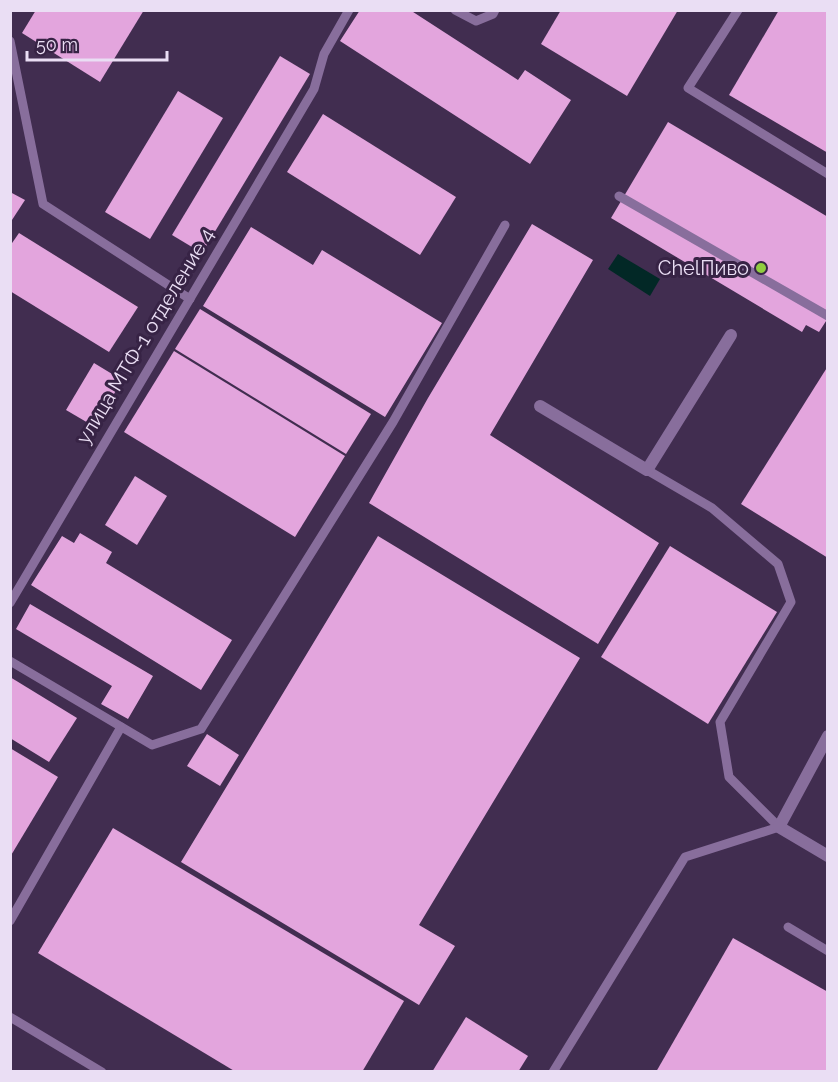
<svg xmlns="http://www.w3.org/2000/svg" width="838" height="1082" viewBox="0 0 838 1082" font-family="Raleway,sans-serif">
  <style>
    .water { fill: #022826 }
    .building { fill: #e3a5dd }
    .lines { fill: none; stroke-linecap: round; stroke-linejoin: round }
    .lane { stroke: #886e9c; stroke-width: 9 }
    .street { stroke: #886e9c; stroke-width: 12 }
    .poi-dot { fill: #91cd40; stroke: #372345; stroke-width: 2 }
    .labels { text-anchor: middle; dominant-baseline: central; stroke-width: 6; stroke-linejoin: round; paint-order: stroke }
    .poi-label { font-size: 20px; fill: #eadef4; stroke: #372345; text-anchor: end }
    .street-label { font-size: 20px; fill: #eadef4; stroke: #372345 }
  </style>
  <rect width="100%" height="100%" fill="#412d50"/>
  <path class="water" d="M618,254L660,279L650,296L608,269Z"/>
  <g class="building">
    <path d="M36,10H144L100,82L22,33Z"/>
    <path d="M360,10H410L518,80L525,70L571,100L530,164L340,41Z"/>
    <path d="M561,10H678L627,96L541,44Z"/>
    <path d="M779,10H828V153L729,95Z"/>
    <path d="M280,56L310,74L202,253L172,235Z"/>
    <path d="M178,91L223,118L150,239L105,212Z"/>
    <path d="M323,114L456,197L420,255L287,172Z"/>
    <path d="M668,122L828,217V318L819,332L806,325L802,332L611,218Z"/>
    <path d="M10,192L25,200L10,223Z"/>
    <path d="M532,224L593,260L490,435L659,543L598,644L369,503L428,398Z"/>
    <path d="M251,227L313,265L322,250L442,323L385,417L203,306Z"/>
    <path d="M19,233L138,307L109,352L10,291V246Z"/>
    <path d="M200,309L371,414L346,454L175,349Z"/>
    <path d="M174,351L345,456L295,537L124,432Z"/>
    <path d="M94,363L122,380L95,427L66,410Z"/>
    <path d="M828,366V558L741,504Z"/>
    <path d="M135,476L167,496L137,545L105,525Z"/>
    <path d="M80,533L112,552L106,563L232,640L201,690L31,585L62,536L74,543Z"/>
    <path d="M378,536L580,658L419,925L455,946L419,1005L181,862Z"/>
    <path d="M670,546L777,612L708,724L601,657Z"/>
    <path d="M30,604L153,676L128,719L101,704L112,686L16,629Z"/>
    <path d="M10,677L77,718L49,762L10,738Z"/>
    <path d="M207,734L239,755L220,786L187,766Z"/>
    <path d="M10,748L58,777L10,857Z"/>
    <path d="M113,828L404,1001L362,1072H236L38,953Z"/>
    <path d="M733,938L828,992V1072H656Z"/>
    <path d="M466,1017L528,1056L518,1072H432Z"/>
  </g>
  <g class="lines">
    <g class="lane">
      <path d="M455,10L476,21L493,14L495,10"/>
      <path d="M738,10L688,88L828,174"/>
      <path d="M10,41L43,204L190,299"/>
      <path d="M619,196L828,316"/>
      <path d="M10,603L314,89L324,54L349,10"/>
      <path d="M10,661L152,745L201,729L393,422L505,225"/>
      <path d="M10,921L121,727"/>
      <path d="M788,927L828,951"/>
      <path d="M10,1017L102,1072"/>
      <path d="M553,1072L685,857L779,827L729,777L720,722L791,602L778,564L712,508L647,470"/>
    </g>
    <g class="street">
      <path d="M540,406L647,470L731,335"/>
      <path d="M828,736L779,827L828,856"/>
    </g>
  </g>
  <circle class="poi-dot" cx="761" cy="268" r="6"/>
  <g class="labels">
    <g class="poi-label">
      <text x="749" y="268">ChelПиво</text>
    </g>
    <g class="street-label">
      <text transform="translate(145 336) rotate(-59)">улица МТФ-1 отделение 4</text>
    </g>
  </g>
  <rect width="838" height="1082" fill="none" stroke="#eadef4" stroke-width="24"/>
  <path d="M27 51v9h140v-9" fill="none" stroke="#eadef4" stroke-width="3"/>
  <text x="36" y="51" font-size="18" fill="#eadef4" stroke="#372345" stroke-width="4.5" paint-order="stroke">50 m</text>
</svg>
